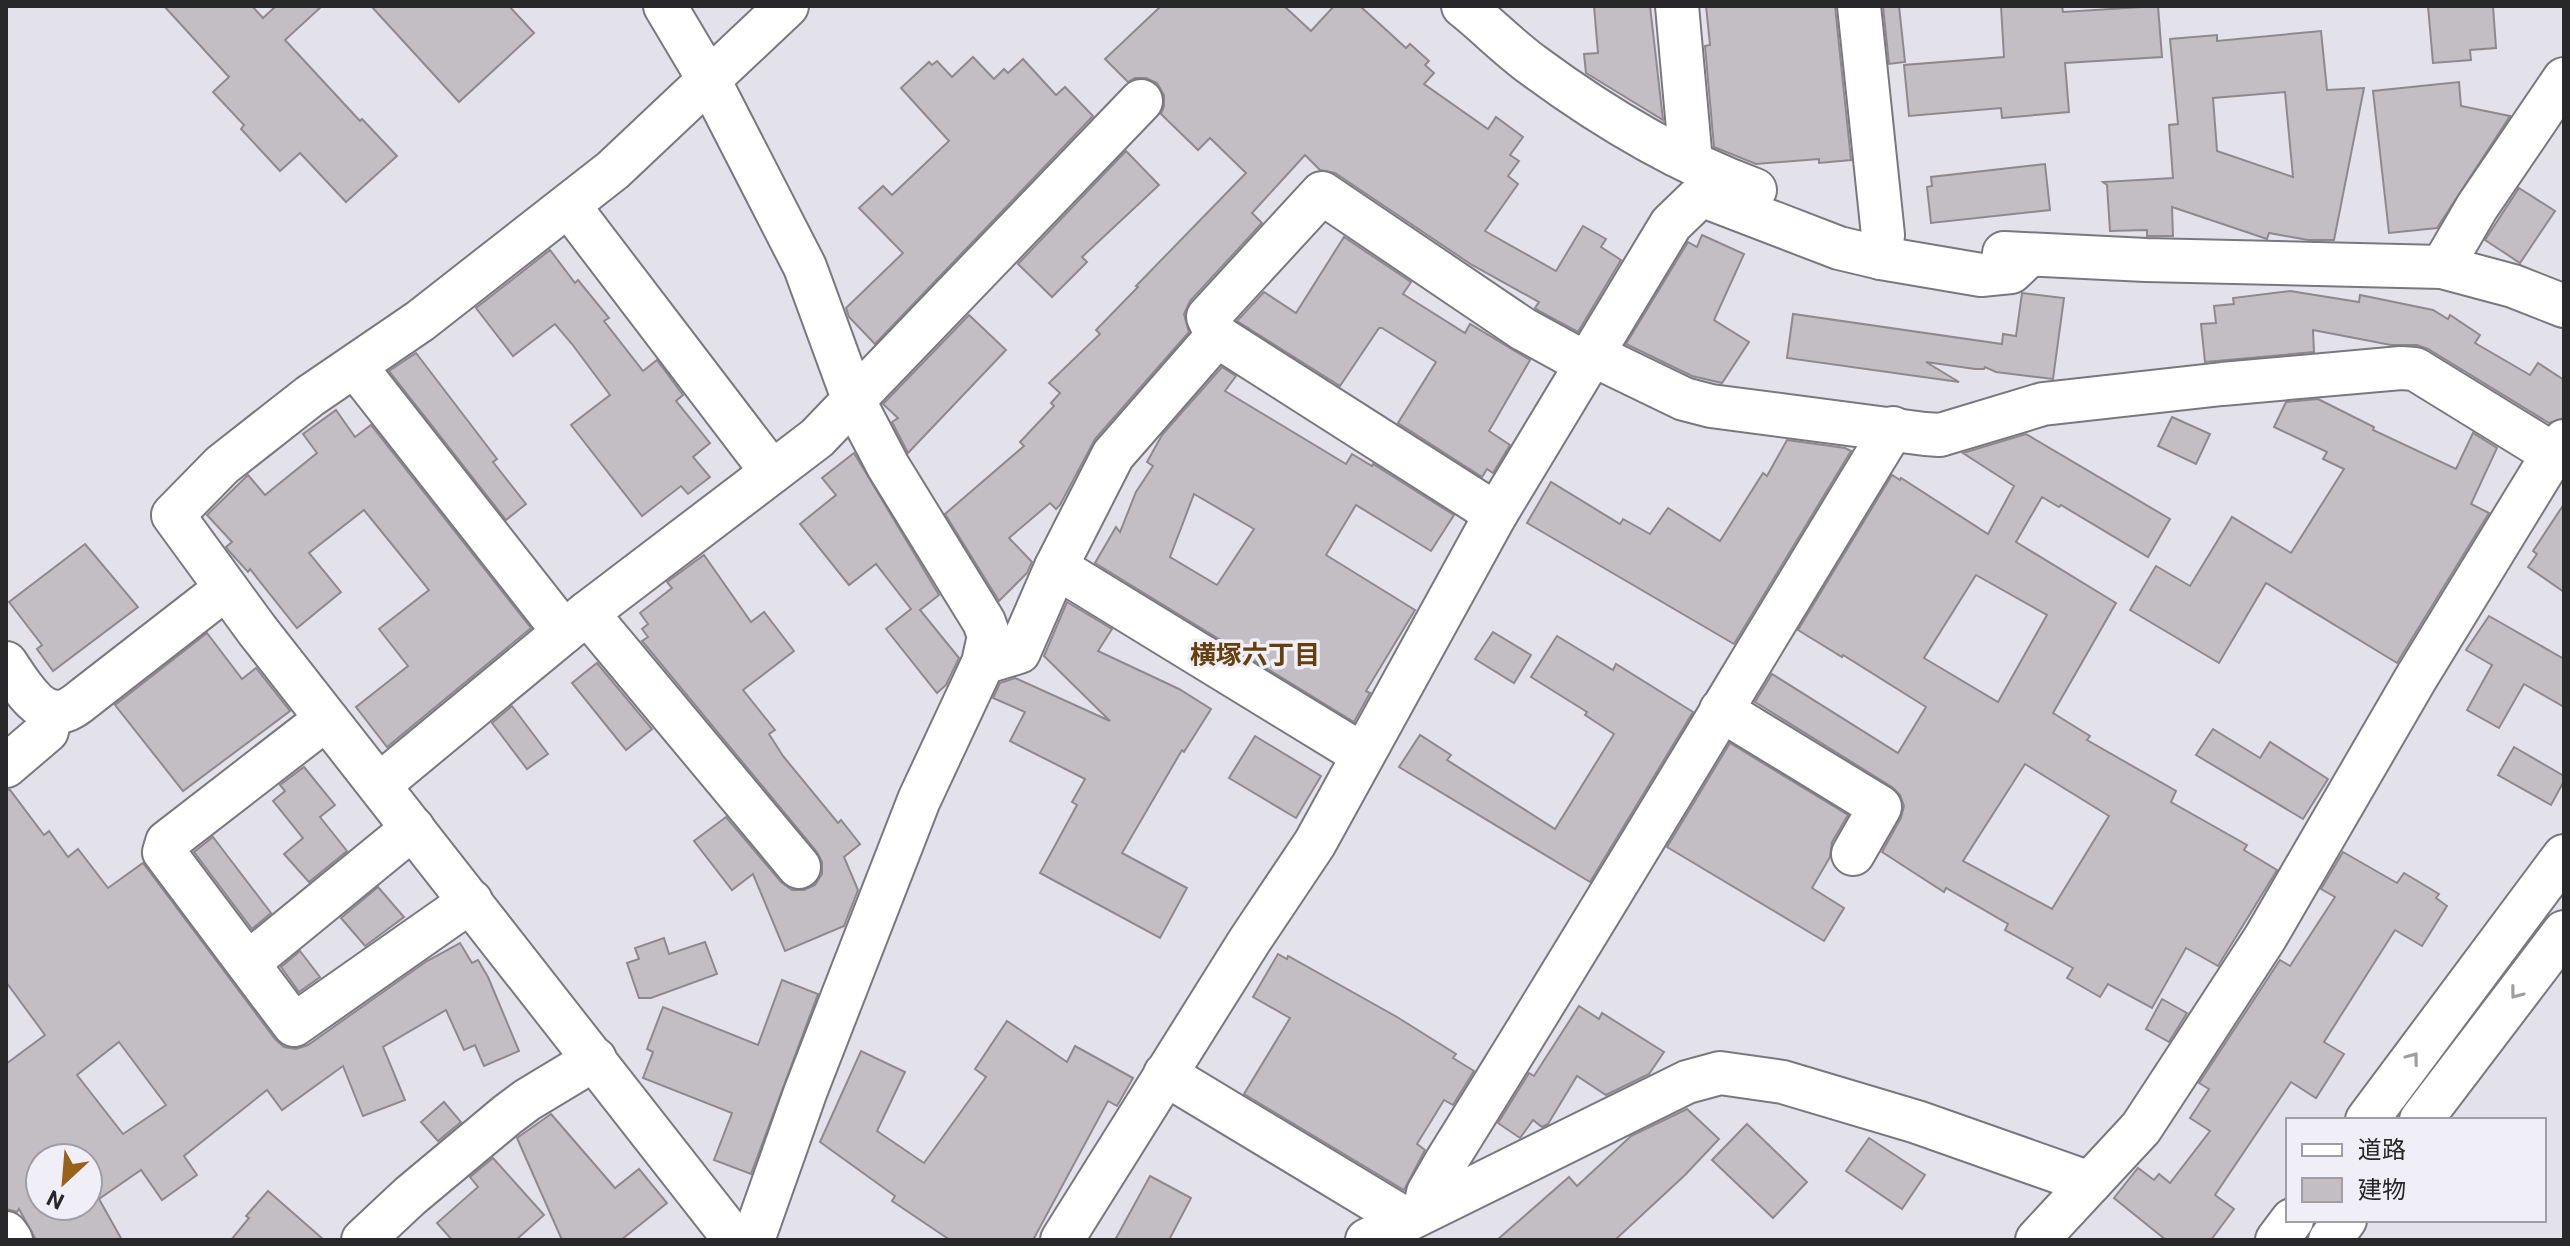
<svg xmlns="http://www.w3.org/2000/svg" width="2570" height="1246" viewBox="0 0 2570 1246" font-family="Roboto,'Noto Sans JP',sans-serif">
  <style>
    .building { fill: #c3bec4; stroke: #8f898f; stroke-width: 2; fill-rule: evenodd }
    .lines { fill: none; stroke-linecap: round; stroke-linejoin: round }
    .minor-casing { stroke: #7a787f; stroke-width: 46 }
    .minor { stroke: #fff; stroke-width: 42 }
    .oneway { stroke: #9e9e9f }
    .labels { text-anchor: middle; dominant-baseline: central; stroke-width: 7; stroke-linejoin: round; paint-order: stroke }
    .neighbourhood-label { font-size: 26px; font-weight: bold; fill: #65400e; stroke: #f0eef6 }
  </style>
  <rect width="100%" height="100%" fill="#e3e1e9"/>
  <g class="building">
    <path d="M164,6H252L263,18L276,6H322L285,40L360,121L362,119L397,156L346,202L300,153L280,171L241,129L244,125L213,92L229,77Z"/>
    <path d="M371,6H509L534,33L459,102Z"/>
    <path d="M1161,6H1284L1311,31L1334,6H1360L1406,48L1410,44L1429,61L1425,65L1434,73L1424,84L1488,129L1496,117L1523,137L1510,155L1519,161L1508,176L1518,184L1485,231L1556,271L1583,226L1606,239L1601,247L1621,260L1578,332L1539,311L1535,308L1539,302L1472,265L1335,173L1320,170L1305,155L1252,213L1262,223L1190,301L1184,314L1189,332L1095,439L1060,505L1056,509L1050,503L1009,538L1032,562L1027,573L999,601L945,514L1024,446L1020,442L1054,406L1051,403L1060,393L1049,383L1100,334L1096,330L1138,287L1136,286L1246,173L1210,138L1198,150L1161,114L1164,106V95L1157,83L1146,78H1135L1128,82L1105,59Z"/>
    <path d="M1594,6H1650L1663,120L1586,73L1584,54L1598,53Z"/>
    <path d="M1706,6H1835L1851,160L1819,163V159L1756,164L1714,147L1705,46L1710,45Z"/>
    <path d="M1883,6H1899L1905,62L1889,64Z"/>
    <path d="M2001,6H2062L2063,12L2158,6L2162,57L2065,63L2069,112L2002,118L2001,108L1909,116L1904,65L2004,57Z"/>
    <path d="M2428,6H2493L2496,48L2470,50L2471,60L2433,63Z"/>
    <path d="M2321,31L2327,90L2364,88L2334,240H2308L2269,233L2267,239L2172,207L2173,236H2147V230L2110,231L2107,185L2103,182L2173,178L2169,125L2178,124L2170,39L2217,35V41ZM2285,92L2293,177L2217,151L2213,98Z"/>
    <path d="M973,57L994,79L1004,69L1008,73L1023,59L1056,95L1065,87L1093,116L875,344L849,317L846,308L903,253L859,208L883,186L892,195L949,141L901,88L929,62L932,65L937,61L952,77Z"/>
    <path d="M2459,82L2461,106L2510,116L2437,228L2389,233L2373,91Z"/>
    <path d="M1126,151L1159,185L1082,257L1087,262L1052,297L1018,264Z"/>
    <path d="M2045,164L2050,210L1931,223L1927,187L1932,186L1931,177Z"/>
    <path d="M2519,188L2555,211L2520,263L2485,240Z"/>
    <path d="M1702,235L1744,254L1714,320L1749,342L1722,383L1692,376L1626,344L1688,242L1697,247Z"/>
    <path d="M1344,237L1411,282L1403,294L1465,333L1470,324L1530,360L1489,431L1510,445L1493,473L1487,469L1482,477L1398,423L1436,362L1382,328H1379L1340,386L1237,321L1264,292L1296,313Z"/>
    <path d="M550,250L575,283L578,280L609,318L604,321L643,371L657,360L683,395L676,401L710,443L693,457L710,477L688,494L681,486L642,516L571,425L610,395L572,344L555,324L513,356L476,308Z"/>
    <path d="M2290,291L2359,302L2360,295L2433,310L2448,319L2450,315L2480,335L2475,343L2530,375L2538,363L2564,380V418L2549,423L2428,349L2417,345H2391L2313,330L2314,352L2205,362L2201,324L2216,323L2214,306L2234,304L2233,298Z"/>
    <path d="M2022,293L2064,298L2053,379L1996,372L1985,367L1984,369H1975L1926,362L1959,382L1787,358L1793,314L2002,344L2003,334L2016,336Z"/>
    <path d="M969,315L1006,350L908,453L892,422L898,418L883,404Z"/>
    <path d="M416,353L497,459L493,462L526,504L506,520L389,371Z"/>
    <path d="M1222,367L1236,376L1225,391L1346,464L1352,454L1372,466L1373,464L1454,515L1431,551L1356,505L1326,555L1415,610L1366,691L1370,693L1354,722L1095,563L1116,527L1120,532L1136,492L1153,466L1147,462L1162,435ZM1194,494L1254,529L1217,585L1170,557Z"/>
    <path d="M2318,399L2374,427L2373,430L2456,469L2473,433L2497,448L2471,504L2489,513L2397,663L2266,583L2219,663L2130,610L2156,566L2190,586L2232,517L2291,553L2344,469L2323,459L2327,452L2274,427L2286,402Z"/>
    <path d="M336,410L355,437L371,425L531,628L387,747L356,707L408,666L379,629L429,590L364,510L309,553L341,592L297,628L250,569L248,572L229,551L226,547L232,542L207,515L248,475L265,495L317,453L303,434Z"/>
    <path d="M2172,417L2210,434L2196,464L2158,446Z"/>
    <path d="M2026,434L2170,519L2148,557L2061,505L2059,507L2042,497L2016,542L2116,603L2053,713L2090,736L2087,740L2176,791L2171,802L2247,845L2244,850L2277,870L2218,966L2186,948L2152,1008L2108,984L2100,997L2067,978L2073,968L2005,930L2008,924L1946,888L1944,892L1882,852L1901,818L1904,806L1900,795L1892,787L1755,702L1772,674L1898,753L1926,707L1843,655L1842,657L1798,630L1892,475L1900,480L1901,478L1988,534L2014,486L1963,453ZM1976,575L2047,615L1998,702L1924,658ZM2025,764L2109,816L2052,909L1963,861Z"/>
    <path d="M1787,440L1845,448L1851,451L1734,644L1527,523L1551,482L1620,524L1623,519L1650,534L1668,508L1720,541L1763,473L1767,476Z"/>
    <path d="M854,453L939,595L920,610L959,658L946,685L937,693L886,629L911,609L876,564L849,585L800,524L836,495L822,478Z"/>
    <path d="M2564,504V592L2528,567L2537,554L2533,551Z"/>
    <path d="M85,544L138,607L53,671L37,649L42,645L9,602Z"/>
    <path d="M704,555L751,622L764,612L794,651L743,690L775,730L769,734L783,756L838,823L841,820L860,844L844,857L858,890L844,926L785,951L753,874L732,890L694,841L726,817L781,882L792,890H804L815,885L822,874V862L817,852L642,641L648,637L642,629L648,624L640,613L672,588L667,582Z"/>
    <path d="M1067,602L1112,629L1098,651L1179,689L1211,709L1184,752L1182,750L1122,853L1187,888L1160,938L1040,873L1077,805L1072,802L1085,779L1010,741L1025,712L993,698L1000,683L1015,678L1110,721L1044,656Z"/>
    <path d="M2489,616L2564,659V707L2524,684L2499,728L2467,710L2492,665L2466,650Z"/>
    <path d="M1493,632L1531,655L1514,683L1475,659Z"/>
    <path d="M207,633L242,679L256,668L290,711L183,791L115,705Z"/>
    <path d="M1557,636L1613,670L1616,664L1693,712L1590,882L1399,767L1420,735L1451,755L1447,760L1555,829L1614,734L1585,715L1587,712L1531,677Z"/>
    <path d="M597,663L652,729L626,750L572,683Z"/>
    <path d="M512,706L548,754L527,769L492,723Z"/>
    <path d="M2213,729L2260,758L2270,742L2328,779L2303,819L2196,755Z"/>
    <path d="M1255,736L1321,776L1296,818L1229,778Z"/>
    <path d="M1730,743L1848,815L1832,842L1830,857L1812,888L1844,908L1824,941L1667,847Z"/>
    <path d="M2514,747L2564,776V781L2551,805L2498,775Z"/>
    <path d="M304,767L335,805L320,817L347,851L309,882L284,854L303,838L273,801L285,791L280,785Z"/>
    <path d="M6,789L10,790L44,835L49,831L68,857L78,849L108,888L143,863L275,1039L284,1047L296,1049L308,1045L427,961L460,943L472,963L478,960L488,977L519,1051L484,1066L475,1045L464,1050L446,1010L383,1047L405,1100L363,1116L343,1066L282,1110L267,1090L184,1156L197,1175L162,1200L141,1170L99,1199L122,1240H36L19,1209L17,1212L6,1209V1064L45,1035L6,982ZM119,1042L166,1105L123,1134L77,1075ZM40,1158H88V1206H40Z"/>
    <path d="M213,837L271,913L252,929L194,852Z"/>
    <path d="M2343,852L2397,883L2404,873L2439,894L2436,898L2447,906L2422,946L2395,930L2324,1042L2344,1054L2316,1098L2291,1082L2215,1195L2234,1209L2211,1240H2166L2114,1198L2138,1168L2154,1180L2159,1174L2170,1183L2210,1131L2190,1118L2209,1089L2199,1083L2280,960L2290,966L2335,897L2321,889Z"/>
    <path d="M378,887L404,917L365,946L341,918Z"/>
    <path d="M664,938L669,954L705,942L717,974L651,998H639L627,963L639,959L635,948Z"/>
    <path d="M300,951L320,977L299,992L281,967Z"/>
    <path d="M1278,954L1287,959L1288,956L1397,1017L1456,1054L1453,1058L1474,1071L1453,1105L1444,1100L1417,1144L1425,1150L1404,1190L1244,1094L1290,1018L1253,997Z"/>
    <path d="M782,980L818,994L751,1174L714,1160L732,1113L643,1078L653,1052L647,1049L663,1007L758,1045Z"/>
    <path d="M2162,999L2187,1013L2169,1042L2146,1029Z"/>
    <path d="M1579,1006L1599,1019L1602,1013L1664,1052L1649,1074L1606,1095L1577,1076L1548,1124L1542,1127L1533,1120L1520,1138L1498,1123L1529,1073L1534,1076Z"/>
    <path d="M1007,1021L1067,1062L1075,1046L1133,1078L1117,1106L1108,1101L1033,1240H950L892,1201L895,1196L820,1142L861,1051L905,1072L877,1131L924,1163L986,1077L975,1069Z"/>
    <path d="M444,1102L461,1122L438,1141L421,1122Z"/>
    <path d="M1687,1109L1719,1139L1685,1175L1615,1240H1497L1569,1177L1577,1186L1631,1136Z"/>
    <path d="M551,1114L615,1188L639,1169L667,1203L621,1240H562L517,1138Z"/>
    <path d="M1747,1124L1807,1182L1773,1218L1712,1160Z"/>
    <path d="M1869,1138L1925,1175L1902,1209L1846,1171Z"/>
    <path d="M493,1158L544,1215L516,1240H452L437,1223L478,1187L470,1177Z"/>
    <path d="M1150,1176L1191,1198L1169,1240H1115Z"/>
    <path d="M268,1191L324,1240H231L249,1218L246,1216Z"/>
  </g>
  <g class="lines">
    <g class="minor-casing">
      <g id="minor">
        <path d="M665,6L709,80L805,267L854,401L888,466L984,622L989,636L983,663L919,800L805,1093L753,1240"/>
        <path d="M1463,6C1487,25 1509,48 1534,66C1603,117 1674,160 1755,190"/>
        <path d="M1677,6L1691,162"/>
        <path d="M1859,6L1883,235L1881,258"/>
        <path d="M569,206L772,472"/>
        <path d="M2004,253L2146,260L2442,267L2513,286L2564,306"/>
        <path d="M2442,267L2477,207L2564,79"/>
        <path d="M1217,336L1208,317L1322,193L1523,329L1587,364"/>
        <path d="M1593,355L1684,399L1711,406L1925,434L1940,435L2043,404L2222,384L2401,368L2415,369L2553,454"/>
        <path d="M355,366L564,632"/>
        <path d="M1056,567L1363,755"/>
        <path d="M587,613L799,867"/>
        <path d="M6,663C18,680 38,718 64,711C72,709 80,702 86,697L225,589"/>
        <path d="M983,663L1019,652L1056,567L1113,455L1217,336L1496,514"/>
        <path d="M1721,710L1880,807L1853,854"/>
        <path d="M326,719L167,842L164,852L294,1025L471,901"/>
        <path d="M6,766L47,731L51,711"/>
        <path d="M379,785L587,613L817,438L1141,101"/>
        <path d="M248,963L413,828"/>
        <path d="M1165,1074L1407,1220"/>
        <path d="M2367,1120L2564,856"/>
        <path d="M2421,1120L2564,932"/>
        <path d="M1424,1211L1428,1193L1447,1160C1598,918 1744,672 1893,428"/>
        <path d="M6,1233L11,1240"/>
        <path d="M363,1240L410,1196L507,1115L527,1100L595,1059"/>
        <path d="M735,1240L257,630L173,515L222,465L310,396L420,321L613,170L787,6"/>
        <path d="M1062,1240L1250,940L1315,843L1496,514L1671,224L1699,197H1706L1839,248L1881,258L1981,275L2011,272L2029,255"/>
        <path d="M1367,1240L1687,1082L1720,1073L1783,1082L1917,1122L2090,1183"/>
        <path d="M2037,1240L2141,1128L2179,1070L2265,938L2416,678L2553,454L2564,441"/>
        <path d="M2277,1240L2292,1220"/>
        <path d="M2330,1240L2345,1220"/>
      </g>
    </g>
    <use href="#minor" class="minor"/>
  </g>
  <defs><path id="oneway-chevron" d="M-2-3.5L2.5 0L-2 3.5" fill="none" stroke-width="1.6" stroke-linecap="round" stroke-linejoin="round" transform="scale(2)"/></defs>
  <g class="oneway">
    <use href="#oneway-chevron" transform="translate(2516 993) rotate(127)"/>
    <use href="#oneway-chevron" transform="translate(2413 1058) rotate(-53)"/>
  </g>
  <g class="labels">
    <g class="neighbourhood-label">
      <text x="1255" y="655">横塚六丁目</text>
    </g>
  </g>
  <rect width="2570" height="1246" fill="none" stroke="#28272a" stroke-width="16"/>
  <rect x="2286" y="1118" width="260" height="104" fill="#f0eef6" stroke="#a09ea4" stroke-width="2"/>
  <rect x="2302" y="1144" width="40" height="12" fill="#ffffff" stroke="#a09ea4" stroke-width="2"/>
  <text x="2358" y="1158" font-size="24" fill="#28272a">道路</text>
  <rect x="2302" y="1178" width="40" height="24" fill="#c3bec4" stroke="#a09ea4" stroke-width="2"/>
  <text x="2358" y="1198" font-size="24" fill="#28272a">建物</text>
  <g transform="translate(64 1182) rotate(206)"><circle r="38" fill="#f0eef6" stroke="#a09ea4" stroke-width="2"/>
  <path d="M0-6L14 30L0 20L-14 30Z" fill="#98621a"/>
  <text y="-12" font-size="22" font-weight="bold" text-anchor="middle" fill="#28272a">N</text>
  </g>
</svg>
